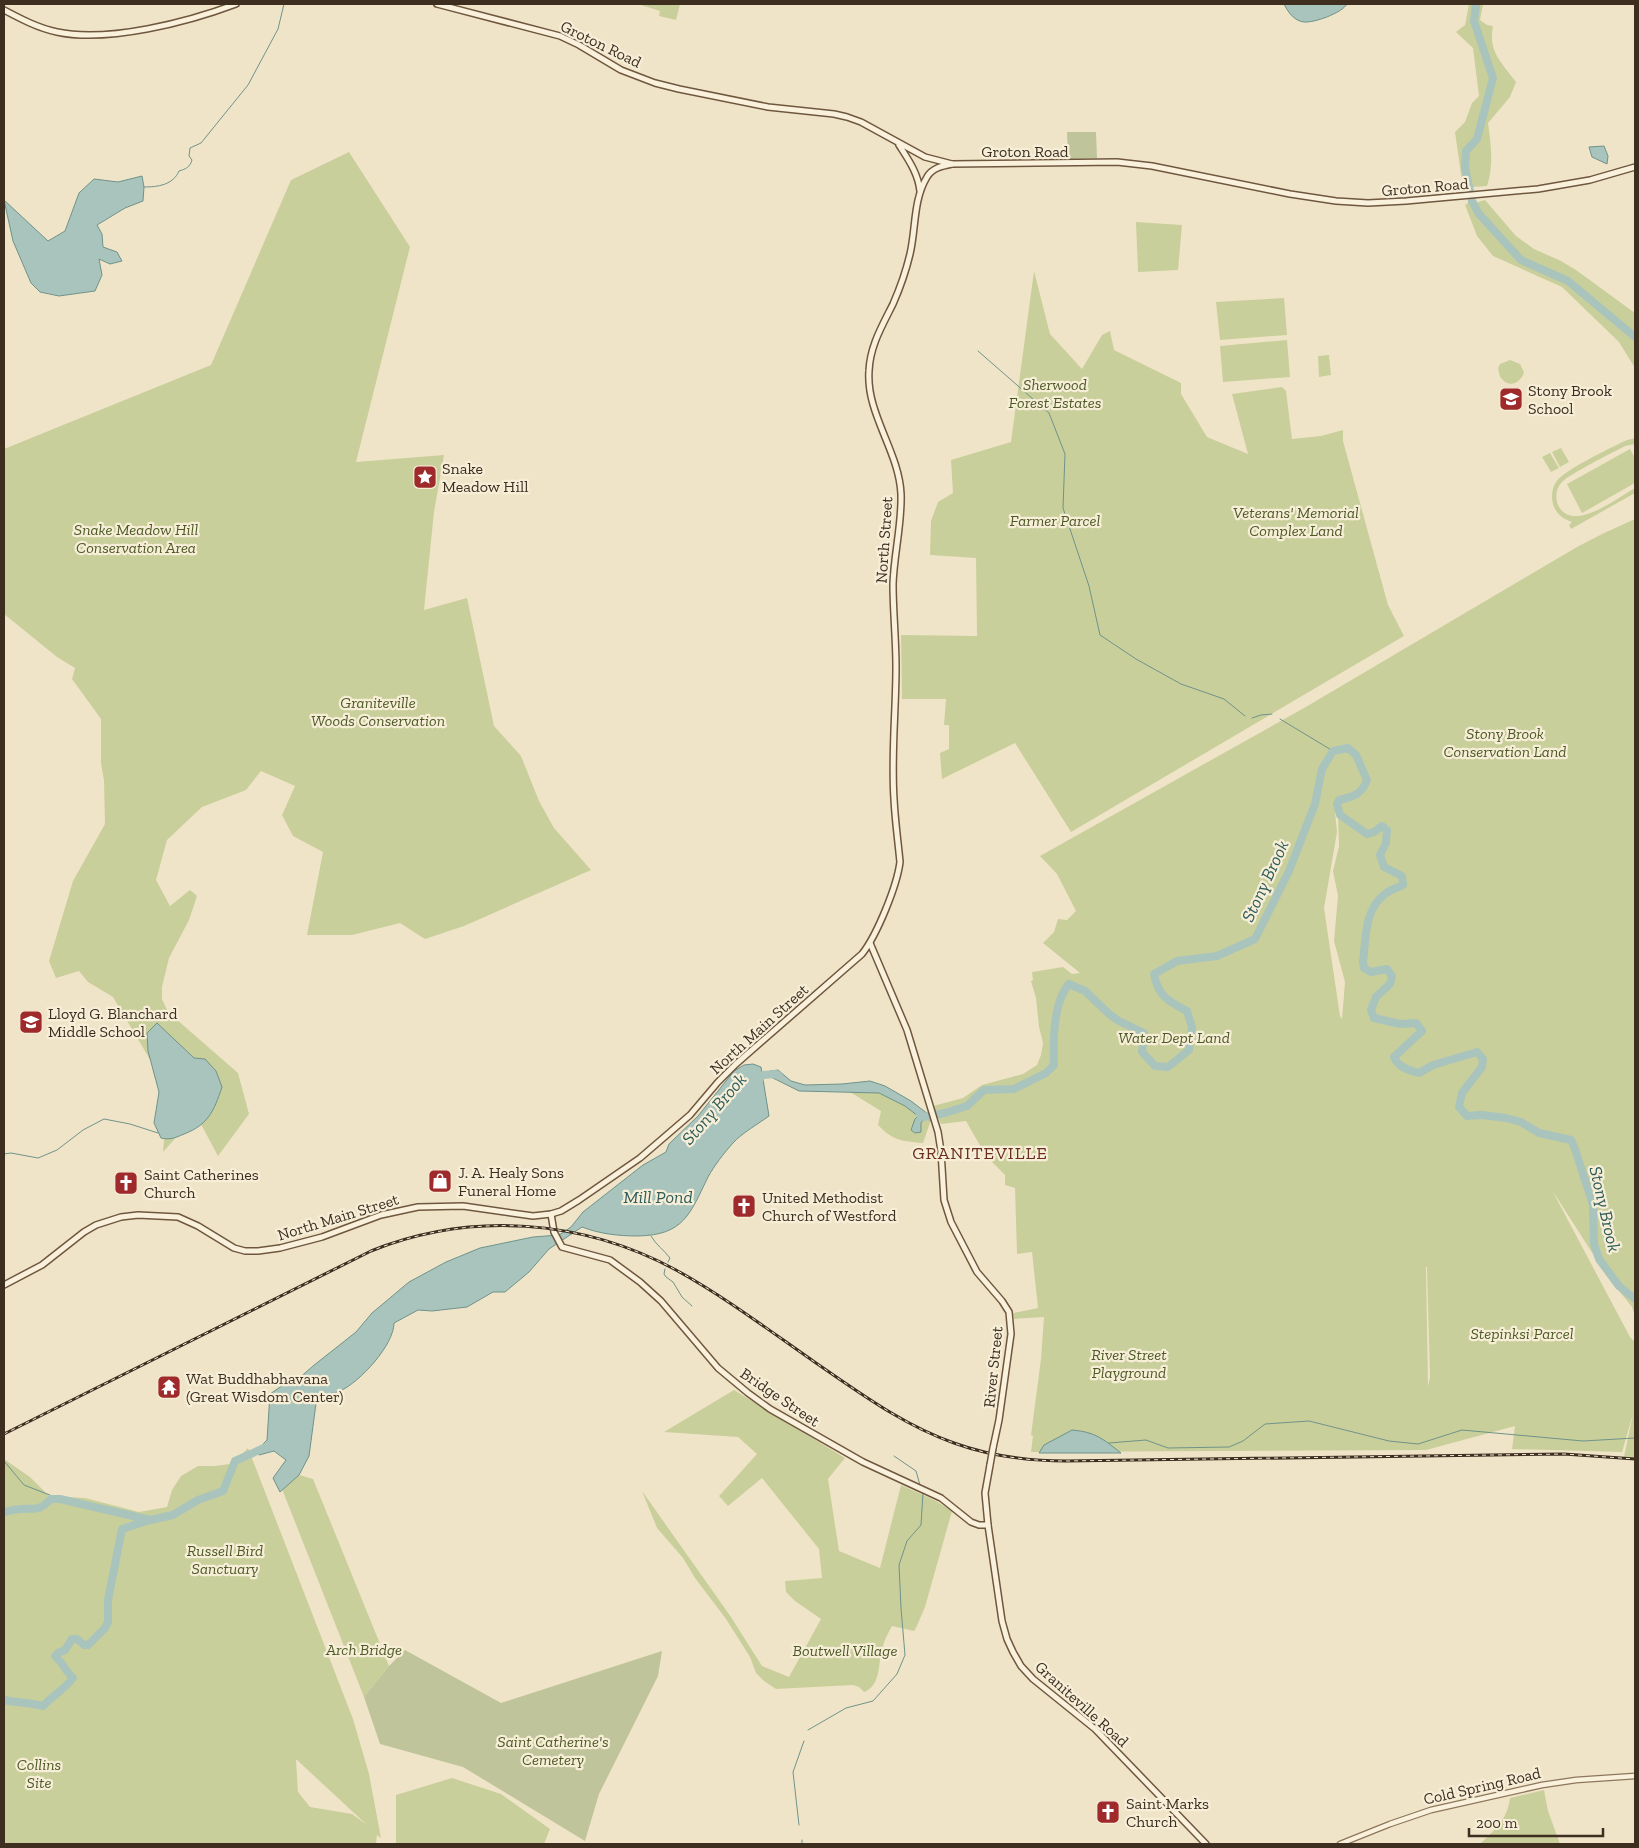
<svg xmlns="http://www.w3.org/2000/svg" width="1639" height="1848" viewBox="0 0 1639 1848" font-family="'Zilla Slab',serif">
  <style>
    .green { fill: #c9cf9b; fill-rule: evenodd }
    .cemetery { fill: #bfc49a }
    .water { fill: #a9c4bc; stroke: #6f938a }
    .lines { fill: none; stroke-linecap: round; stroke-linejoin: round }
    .stream { stroke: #6f938a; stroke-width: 1 }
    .river { stroke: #a9c4bc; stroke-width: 8 }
    .tertiary-casing { stroke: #8d765c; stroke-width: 7 }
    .secondary-casing { stroke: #6f573f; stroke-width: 8 }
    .tertiary { stroke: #faf1dc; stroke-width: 4.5 }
    .secondary { stroke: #faf1dc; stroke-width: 5 }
    .rail-casing { stroke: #3d2e20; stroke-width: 3 }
    .rail { stroke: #f7eed8; stroke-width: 1; stroke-dasharray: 4; stroke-linecap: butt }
    .secondary-bridge-casing { stroke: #6f573f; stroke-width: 8; stroke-linecap: butt }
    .secondary-bridge { stroke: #faf1dc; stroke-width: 5 }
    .labels { text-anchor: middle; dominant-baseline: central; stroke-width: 4.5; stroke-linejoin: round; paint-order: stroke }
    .street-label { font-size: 16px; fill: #3d2e20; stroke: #f7eed8 }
    .park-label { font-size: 16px; font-style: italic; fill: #4d5a26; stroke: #f7eed8 }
    .poi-label { font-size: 16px; fill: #3d2e20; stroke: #f7eed8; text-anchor: start }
    .water-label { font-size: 18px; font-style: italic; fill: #2f5d5a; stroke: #f7eed8 }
    .neighbourhood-label { font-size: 18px; letter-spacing: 1px; fill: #6b2e1e; stroke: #f7eed8 }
  </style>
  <rect width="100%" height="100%" fill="#f0e4c8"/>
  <g class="green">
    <path d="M638,4H680L676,20L659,16L660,11Z"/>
    <path d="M1469,4H1483L1480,20L1487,25L1493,26C1488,51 1501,62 1516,82L1510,97L1488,123C1491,144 1494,166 1487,186L1473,187L1471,192H1468L1463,188L1455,132L1465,122L1472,103L1479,96L1473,48L1456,32L1465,25Z"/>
    <path d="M349,152L410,247L356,462L444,455L434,512L424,610L467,598L494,726L521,756L539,801L554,828L591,870L464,926L425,939L400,923L352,935H307L323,852L293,836L282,815L295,786L261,771L246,790L202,807L167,840L156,880L170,906L190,890L197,896L189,920L169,958L162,987V999L168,1012L238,1073L249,1114L218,1156L196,1115L163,1152L168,1090L113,997L88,982L79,971L56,978L49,961L73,881L105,824L104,781L101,763V719L72,679L75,668L57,657L4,614V449L211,365L291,180Z"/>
    <path d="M1485,200L1516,236L1534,249L1561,261L1576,270L1635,313V368L1619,342L1562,287L1493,256L1477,236L1465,205L1471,201L1475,203Z"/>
    <path d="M1136,222L1182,225L1178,270L1138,272Z"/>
    <path d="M1034,271L1050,334L1082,369L1102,335L1110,331L1114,350L1181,383V394L1207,437L1248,454L1232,394L1282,387L1286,391L1292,439L1321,436L1343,430V441L1388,605L1404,636L1071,832L1015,743L942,779L940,753L949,749V725H944L946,699H902L901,635L977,636L976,558L930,555L931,521L938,502L953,493L951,460L1011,442Z"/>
    <path d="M1284,298L1287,335L1220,340L1216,302Z"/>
    <path d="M1287,340L1290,377L1223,382L1220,346Z"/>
    <path d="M1329,355L1331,375L1319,377L1318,356Z"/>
    <path d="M1510,360L1520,364L1524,372C1521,382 1510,389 1502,379C1499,377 1499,371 1498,368L1500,364Z"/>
    <path d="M1635,438V444L1625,446C1612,453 1569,474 1561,483C1556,489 1555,498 1558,505C1572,534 1617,498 1635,488V493L1571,529L1569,525L1572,522C1563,519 1556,514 1553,504C1551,497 1552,488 1556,482C1564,470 1612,447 1627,440Z"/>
    <path d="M1561,448L1569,462L1560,467L1552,452Z"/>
    <path d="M1630,449L1635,458V483L1582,513L1567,484Z"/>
    <path d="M1550,453L1559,468L1551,472L1542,457Z"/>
    <path d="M1635,519V1317L1632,1307L1607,1276L1552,1190L1630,1337L1635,1342V1459L1624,1457L1633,1414L1622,1452L1512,1449L1515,1426L1426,1450L1031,1452L1033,1436L1031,1435L1041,1359L1044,1317L1014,1319L1013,1313L1038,1308L1032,1252L1017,1254L1015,1188L1005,1185V1175L986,1156L966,1121L941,1124L933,1106L963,1098L982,1085L1023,1074L1037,1065L1041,1055L1043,1043L1039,1027L1036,998L1031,981L1033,980L1032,972L1063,967L1072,974L1080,973L1043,943L1054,932L1058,919L1067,920L1076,911L1057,874L1040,856L1304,708L1577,547L1602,534ZM1335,811L1338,816L1339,846L1333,871L1338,896L1334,941L1345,982L1342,1019L1340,1016L1324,908L1337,832ZM1427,1267L1430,1378L1428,1386L1426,1267Z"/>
    <path d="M850,1092C859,1092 870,1090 879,1093C892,1096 916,1110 921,1123L924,1119L931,1120L923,1143C902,1141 893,1141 878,1125L881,1111Z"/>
    <path d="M734,1390L845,1458L828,1479L839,1551L880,1568L901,1485L936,1501L952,1511L925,1607L916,1628L914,1631L892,1626C888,1633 884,1641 882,1649C878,1664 881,1686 864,1692L859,1687L853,1685L776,1689L764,1681L756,1673L750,1657L726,1619L695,1578L683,1558L657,1528L642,1491L731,1617L762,1666L789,1677L821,1619L795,1601L786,1592L785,1581L822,1578L819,1549L762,1478L728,1506L719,1496L757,1454L738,1437L664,1432Z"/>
    <path d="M248,1448L353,1719L369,1774L381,1838L377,1835L376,1844H4V1459L30,1477L49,1496L85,1498L139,1512L167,1507L172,1490L181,1476L198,1466H214L238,1463L241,1455ZM296,1760H297L367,1825L352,1814L310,1807L298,1792Z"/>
    <path d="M299,1475L313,1479L389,1666L364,1697L282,1489Z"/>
    <path d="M452,1778L501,1794L550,1829L544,1844H396V1795Z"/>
    <path d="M1544,1790L1548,1811L1560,1844H1480C1495,1829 1507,1821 1510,1798Z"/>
  </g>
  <g class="cemetery">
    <path d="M1067,132H1096L1097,158L1068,159Z"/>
    <path d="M405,1650L501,1703L662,1651L658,1676L599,1794L585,1841L463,1767L380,1744L364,1697L389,1666Z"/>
  </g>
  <g class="water">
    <path d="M1284,4H1347C1342,13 1314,23 1304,22C1294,21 1288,12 1284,4Z"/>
    <path d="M1604,146L1608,156L1607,164L1592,157L1589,147Z"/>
    <path d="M142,176L144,187L143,201L125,208L97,225L102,234L103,247L117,252L122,261L110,264L99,259L102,275L95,291L59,296L40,292L31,283L13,241L4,200L48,241L65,231L79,193L94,179L118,182Z"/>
    <path d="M157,1023L194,1058L205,1059L216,1071L222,1087C214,1111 208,1125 184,1134C175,1138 170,1140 161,1138L154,1123L159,1092L148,1051L147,1033Z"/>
    <path d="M753,1064L761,1067L769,1116C758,1124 742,1133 733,1143C724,1153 714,1166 708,1177C690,1214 684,1235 638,1236C619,1236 600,1234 582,1227L549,1249L529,1272L505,1292H493L467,1307L432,1311L418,1310L394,1323C394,1345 360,1382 340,1391C333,1394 324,1394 317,1396L309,1456L299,1475L280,1492L273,1478L286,1460L274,1451L259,1455L257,1450L267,1440L270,1394L283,1385L297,1380L313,1366L356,1332L372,1313L409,1282L446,1262L480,1248L533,1237L559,1235L571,1227L583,1212L643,1165L666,1152L669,1144L698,1116L734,1071L744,1065Z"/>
    <path d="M778,1070L791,1081L805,1085L842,1084L870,1081L885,1086L911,1101L928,1114L931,1120L924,1119L921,1123V1132L915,1133L911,1130L915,1119L918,1116L905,1106L879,1093L799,1091L771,1077L770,1071Z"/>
    <path d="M1072,1430C1096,1432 1103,1439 1121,1453H1039L1044,1445Z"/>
  </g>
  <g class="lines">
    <g class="stream">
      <path d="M144,187C158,187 173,185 179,171C186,169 190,167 192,160L189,156L190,148L201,143L248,85L278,29L284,4"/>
      <path d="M978,351L1049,413L1065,454L1063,508L1089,586L1100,635L1136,659L1181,684L1224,699L1245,716"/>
      <path d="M1252,718L1261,715L1272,714"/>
      <path d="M1280,719L1333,751"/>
      <path d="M4,1154L11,1153L38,1158L57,1150L83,1130L104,1119L130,1124L158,1133"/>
      <path d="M651,1236C656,1245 664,1250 670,1258L668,1262"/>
      <path d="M665,1269L664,1274L666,1277L673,1282L682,1297L692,1306"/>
      <path d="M1109,1443L1146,1440L1168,1448L1229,1447L1243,1441L1265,1424L1309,1421L1389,1441L1418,1444L1462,1430L1583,1441L1635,1438"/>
      <path d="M894,1456L916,1471L920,1485"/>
      <path d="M4,1461L24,1485L60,1499"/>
      <path d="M808,1730L846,1708L873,1701L897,1674L905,1655L901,1608L899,1565L907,1541L921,1525L923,1493"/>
      <path d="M799,1825L793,1772L804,1741"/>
      <path d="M802,1840V1844"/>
    </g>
    <g class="river">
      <path d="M1470,191L1465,168L1466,151L1477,139L1493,78L1474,21L1476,4"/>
      <path d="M1472,201L1479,214L1521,260L1568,281L1635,337"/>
      <path d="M757,1082L763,1075L776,1074L779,1076"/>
      <path d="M920,1114L924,1117L945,1113L967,1106L984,1090L1014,1089L1046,1073L1054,1065C1053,1041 1053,1002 1069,984L1085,991L1109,1014L1119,1021L1144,1033L1142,1052L1155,1066L1168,1067L1189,1050L1192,1027L1187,1011C1168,1001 1158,996 1154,974L1177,961L1217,956L1255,939L1289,871L1315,804L1322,769L1333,751L1348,748L1356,755L1367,780C1362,794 1353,797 1339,800L1337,804L1340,815L1367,834L1374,832L1382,826L1387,830L1386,843L1380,855L1384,867L1402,876L1403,885C1397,888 1390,890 1385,894C1364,910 1366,938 1363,962L1364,968L1371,972L1387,969L1392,976L1390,984L1376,997L1371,1010L1374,1018L1400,1024L1416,1023L1422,1031L1394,1057C1398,1067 1408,1070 1419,1073L1433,1065L1477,1052L1483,1059L1482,1067L1462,1093L1459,1107L1467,1116L1482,1115L1506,1118L1521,1122L1539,1133L1571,1140L1575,1149L1593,1205L1594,1244L1599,1259L1619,1286L1635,1299"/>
      <path d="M4,1512C9,1511 15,1509 20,1509C36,1508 38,1512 51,1499H60L150,1520L173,1515L198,1500L223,1491L235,1461L266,1447"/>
      <path d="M4,1700C17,1703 30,1702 43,1706C52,1696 65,1689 73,1678C65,1671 64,1664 55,1656L58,1653L65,1650L72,1639H77L84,1645H88L105,1628L108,1622V1600L122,1529L150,1520"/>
    </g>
    <g class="tertiary-casing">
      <path id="tertiary" d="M1340,1844L1390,1824L1431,1810L1542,1785L1576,1780L1635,1776"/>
    </g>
    <g class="secondary-casing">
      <g id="secondary">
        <path d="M437,4L560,36L579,45L621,70L655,83L679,89L768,107L834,114L847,117L861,122L925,157L952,164L1117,162L1152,166L1290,194L1336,201L1368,203L1406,201L1538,189L1590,180L1635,167"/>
        <path d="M4,10C21,19 38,28 57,32C108,43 188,22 236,4"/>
        <path d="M899,145C908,159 918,173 920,191"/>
        <path d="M870,943L907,1030L938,1132L941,1151L944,1200L951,1222L977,1272L1002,1301L1009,1312L1011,1334L999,1420L993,1448"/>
        <path d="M551,1214L554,1232L562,1247L610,1260L640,1282L661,1301L718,1368L748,1393L770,1409L863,1462L941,1498L971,1522L979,1525H988"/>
        <path d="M4,1285L42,1265L84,1232L96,1225L121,1217L138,1215L178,1217L198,1226L234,1248L245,1251H258L280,1248L322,1237L381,1215L418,1207L463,1206L533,1216L551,1214L561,1211L579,1200L640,1158L690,1115L718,1082L736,1064L862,954C877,935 897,886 900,862C898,841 895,820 894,799C891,755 896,711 896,667C896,639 893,611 893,584C894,554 902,524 901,494C899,451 866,414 869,371C870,346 882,326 893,304C900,288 906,271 910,254C916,229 913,200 927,177C932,168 942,166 952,164"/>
        <path d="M990,1465L985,1493L988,1525L1002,1621L1007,1639L1013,1652L1021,1666L1033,1679L1095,1729L1206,1844"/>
      </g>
    </g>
    <use href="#tertiary" class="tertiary"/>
    <use href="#secondary" class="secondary"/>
    <g class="rail-casing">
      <path id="rail" d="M4,1434L371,1251C471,1211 582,1219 676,1270C725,1297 770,1331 816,1363C860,1393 903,1425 954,1443C990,1456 1027,1461 1066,1461L1564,1454L1635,1459"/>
    </g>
    <use href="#rail" class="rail"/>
    <g class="secondary-bridge-casing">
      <path id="secondary-bridge" d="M990,1465L993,1448"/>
    </g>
    <use href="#secondary-bridge" class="secondary-bridge"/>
  </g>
  <defs>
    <g id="school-square" transform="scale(1.25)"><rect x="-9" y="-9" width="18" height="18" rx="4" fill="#9e2a2b" stroke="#f7eed8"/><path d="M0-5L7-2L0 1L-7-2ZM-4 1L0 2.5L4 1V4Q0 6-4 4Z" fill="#fff"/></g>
    <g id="sight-square" transform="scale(1.25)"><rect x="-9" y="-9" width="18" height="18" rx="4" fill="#9e2a2b" stroke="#f7eed8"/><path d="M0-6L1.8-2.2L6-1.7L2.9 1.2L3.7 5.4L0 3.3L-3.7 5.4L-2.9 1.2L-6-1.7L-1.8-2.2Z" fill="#fff"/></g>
    <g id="shop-square" transform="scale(1.25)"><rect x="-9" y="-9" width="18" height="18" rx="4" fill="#9e2a2b" stroke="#f7eed8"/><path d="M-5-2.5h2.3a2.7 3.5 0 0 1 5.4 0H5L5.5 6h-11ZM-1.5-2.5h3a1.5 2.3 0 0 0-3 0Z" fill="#fff"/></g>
    <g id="church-square" transform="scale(1.25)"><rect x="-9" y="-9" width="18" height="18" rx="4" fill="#9e2a2b" stroke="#f7eed8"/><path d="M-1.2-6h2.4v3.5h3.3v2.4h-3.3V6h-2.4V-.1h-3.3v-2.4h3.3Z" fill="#fff"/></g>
    <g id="temple-square" transform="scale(1.25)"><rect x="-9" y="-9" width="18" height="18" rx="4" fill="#9e2a2b" stroke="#f7eed8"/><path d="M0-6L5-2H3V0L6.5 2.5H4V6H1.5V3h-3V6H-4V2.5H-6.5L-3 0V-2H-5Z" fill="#fff"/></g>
  </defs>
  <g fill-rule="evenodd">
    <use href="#school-square" x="1511" y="399"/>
    <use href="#sight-square" x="425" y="477"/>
    <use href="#school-square" x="31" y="1022"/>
    <use href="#shop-square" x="440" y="1181"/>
    <use href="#church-square" x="126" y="1183"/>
    <use href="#church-square" x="744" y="1206"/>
    <use href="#temple-square" x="169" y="1387"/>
    <use href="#church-square" x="1108" y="1812"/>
  </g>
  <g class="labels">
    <g class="street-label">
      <text transform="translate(601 44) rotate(26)">Groton Road</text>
      <text x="1025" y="151">Groton Road</text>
      <text transform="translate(1425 187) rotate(-5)">Groton Road</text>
      <text transform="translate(884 540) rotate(-86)">North Street</text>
      <text transform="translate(759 1029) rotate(-42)">North Main Street</text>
      <text transform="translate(338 1217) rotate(-17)">North Main Street</text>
      <text transform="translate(993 1367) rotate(-84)">River Street</text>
      <text transform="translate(780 1397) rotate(34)">Bridge Street</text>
      <text transform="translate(1082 1704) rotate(42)">Graniteville Road</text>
      <text transform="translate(1482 1786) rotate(-13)">Cold Spring Road</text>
    </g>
    <g class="park-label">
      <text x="1055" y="384">Sherwood<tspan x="1055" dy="18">Forest Estates</tspan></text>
      <text x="1296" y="512">Veterans' Memorial<tspan x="1296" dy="18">Complex Land</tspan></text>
      <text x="1055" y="520">Farmer Parcel</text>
      <text x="136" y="529">Snake Meadow Hill<tspan x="136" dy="18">Conservation Area</tspan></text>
      <text x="378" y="702">Graniteville<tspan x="378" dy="18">Woods Conservation</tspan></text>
      <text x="1505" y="733">Stony Brook<tspan x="1505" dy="18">Conservation Land</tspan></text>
      <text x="1174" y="1037">Water Dept Land</text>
      <text x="1522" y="1333">Stepinksi Parcel</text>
      <text x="1129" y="1354">River Street<tspan x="1129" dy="18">Playground</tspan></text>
      <text x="225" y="1550">Russell Bird<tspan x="225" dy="18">Sanctuary</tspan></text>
      <text x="364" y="1649">Arch Bridge</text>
      <text x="845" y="1650">Boutwell Village</text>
      <text x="553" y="1741">Saint Catherine's<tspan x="553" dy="18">Cemetery</tspan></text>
      <text x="39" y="1764">Collins<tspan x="39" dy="18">Site</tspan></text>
    </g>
    <g class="poi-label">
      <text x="1528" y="390">Stony Brook<tspan x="1528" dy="18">School</tspan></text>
      <text x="442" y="468">Snake<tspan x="442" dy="18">Meadow Hill</tspan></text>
      <text x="48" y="1013">Lloyd G. Blanchard<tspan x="48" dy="18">Middle School</tspan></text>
      <text x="458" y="1172">J. A. Healy Sons<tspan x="458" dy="18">Funeral Home</tspan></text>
      <text x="144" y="1174">Saint Catherines<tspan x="144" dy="18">Church</tspan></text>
      <text x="762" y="1197">United Methodist<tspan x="762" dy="18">Church of Westford</tspan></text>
      <text x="186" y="1378">Wat Buddhabhavana<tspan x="186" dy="18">(Great Wisdom Center)</tspan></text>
      <text x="1126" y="1803">Saint Marks<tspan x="1126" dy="18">Church</tspan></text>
    </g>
    <g class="water-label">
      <text transform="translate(1265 881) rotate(-65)">Stony Brook</text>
      <text transform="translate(714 1109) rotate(-49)">Stony Brook</text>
      <text x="658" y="1197">Mill Pond</text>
      <text transform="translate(1605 1209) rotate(77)">Stony Brook</text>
    </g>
    <g class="neighbourhood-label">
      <text x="980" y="1153">GRANITEVILLE</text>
    </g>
  </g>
  <rect width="1639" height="1848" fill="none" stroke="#3d2e20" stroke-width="10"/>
  <path d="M1469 1828v8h134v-8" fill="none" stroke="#3d2e20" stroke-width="2.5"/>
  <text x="1476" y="1828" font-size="15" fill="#3d2e20" stroke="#f7eed8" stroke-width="4" paint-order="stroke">200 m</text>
</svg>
